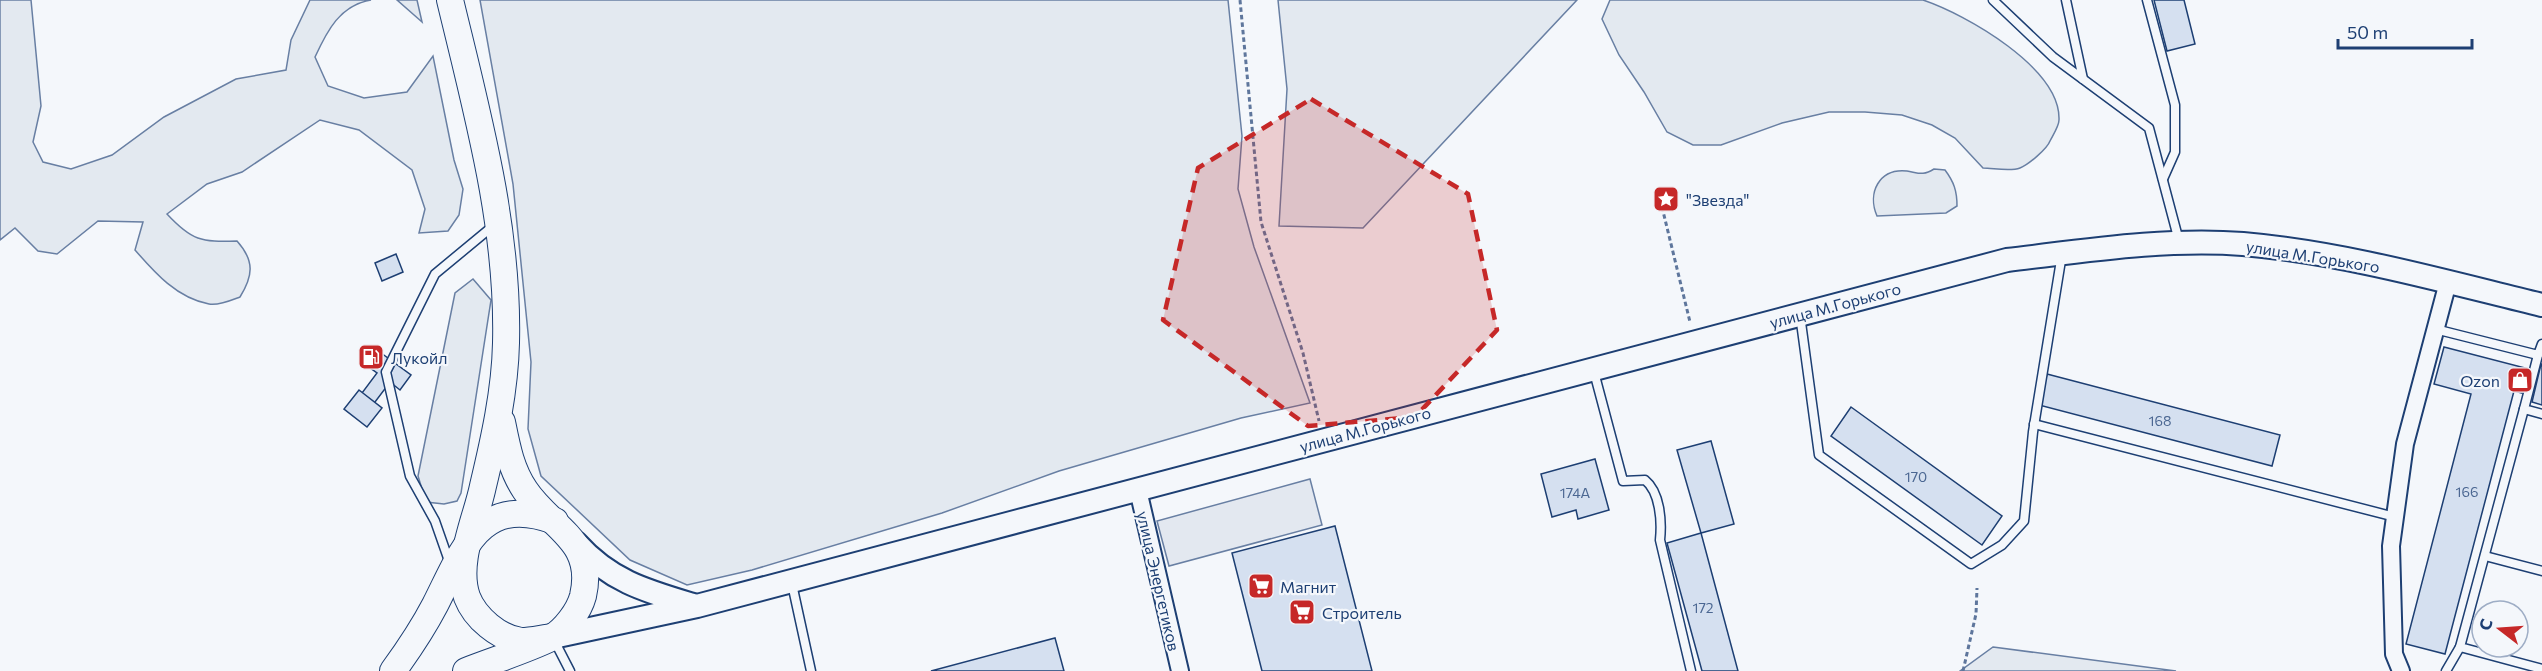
<svg xmlns="http://www.w3.org/2000/svg" width="2542" height="671" viewBox="0 0 2542 671" font-family="Commissioner,sans-serif">
  <style>
    .green { fill: #e3e9f0; stroke: #687fa3; stroke-width: 1.5 }
    .parking { fill: #e3e8f0; stroke: #687fa3; stroke-width: 1.5 }
    .building { fill: #d5e0f0; stroke: #1d3f73; stroke-width: 1.5 }
    .lines { fill: none; stroke-linecap: round; stroke-linejoin: round }
    .lane-casing { stroke: #1d3f73; stroke-width: 11 }
    .street-casing { stroke: #1d3f73; stroke-width: 20 }
    .secondary-casing { stroke: #1d3f73; stroke-width: 26 }
    .primary-casing { stroke: #1d3f73; stroke-width: 28 }
    .path { stroke: #5e769c; stroke-width: 3; stroke-dasharray: 4.5 3; stroke-linecap: butt }
    .lane { stroke: #f4f7fb; stroke-width: 8 }
    .street { stroke: #f4f7fb; stroke-width: 16 }
    .secondary { stroke: #f4f7fb; stroke-width: 22 }
    .primary { stroke: #f4f7fb; stroke-width: 26 }
    .marked { fill: #c62828; fill-opacity: 0.2; stroke: #c62828; stroke-width: 4.5; stroke-dasharray: 12 8; stroke-linejoin: round }
    .labels { text-anchor: middle; dominant-baseline: central; stroke-width: 4.5; stroke-linejoin: round; paint-order: stroke }
    .number-label { font-size: 14px; fill: #4b6792 }
    .poi-label { font-size: 16px; fill: #1d3f73; stroke: #f4f7fb; text-anchor: start }
    .street-label { font-size: 16px; fill: #1d3f73; stroke: #f4f7fb }
  </style>
  <rect width="100%" height="100%" fill="#f4f7fb"/>
  <g class="green">
    <path d="M0,0H31L41,106L33,142L43,162L71,169L112,155L164,117L236,79L286,70L291,40L310,0H371C340,5 327,31 315,57L328,86L364,98L407,92L433,56L454,160L463,189L459,215L448,231L419,233L425,209L412,170L359,130L320,120L242,172L207,184L167,214C192,241 201,242 237,241C255,261 253,276 240,297C232,300 218,306 209,304C177,298 155,273 135,250L143,222L98,221L57,254L38,251L15,228L0,240Z"/>
    <path d="M397,0H417L422,22Z"/>
    <path d="M480,0H1228L1242,136L1238,189L1254,247L1310,403L1241,418L1059,471L942,513L752,570L687,585L630,560L541,476L528,429L531,362L513,184Z"/>
    <path d="M1278,0H1577L1363,228L1279,226L1287,89Z"/>
    <path d="M1610,0H1923C1965,14 2061,68 2059,120C2059,126 2053,135 2050,141C2047,149 2028,165 2020,168C2010,172 1993,168 1983,168L1955,138L1932,125L1902,115L1865,112H1829L1782,123L1721,145H1693L1667,132L1644,92L1619,55L1602,19Z"/>
    <path d="M1934,169L1945,170C1954,182 1957,191 1957,206L1946,213L1877,216C1867,193 1879,168 1907,171C1919,173 1923,176 1934,169Z"/>
    <path d="M473,279L491,300L461,493L457,501L444,504L426,502L418,476L455,293Z"/>
    <path d="M1993,647L2176,671H1960Z"/>
  </g>
  <path class="parking" d="M1310,479L1322,525L1169,566L1157,521Z"/>
  <g class="building">
    <path d="M2154,0H2184L2195,44L2167,51Z"/>
    <path d="M396,254L403,272L382,281L375,263Z"/>
    <path d="M2444,347L2529,369L2522,393L2514,391L2445,654L2406,644L2471,394L2434,384Z"/>
    <path d="M377,350L411,375L400,390L390,382L369,410L356,401L377,373L366,365Z"/>
    <path d="M2541,364H2542V405L2532,402Z"/>
    <path d="M2047,374L2280,435L2272,466L2039,405Z"/>
    <path d="M359,390L382,408L367,427L344,409Z"/>
    <path d="M1851,407L2002,516L1982,545L1831,436Z"/>
    <path d="M1711,441L1734,524L1701,533L1677,450Z"/>
    <path d="M1595,459L1609,510L1578,519L1576,510L1552,517L1541,474Z"/>
    <path d="M1335,526L1372,671H1262L1232,553Z"/>
    <path d="M1701,533L1738,671H1702L1667,543Z"/>
    <path d="M1055,638L1064,671H931Z"/>
  </g>
  <g class="lines">
    <g class="lane-casing">
      <g id="lane">
        <path d="M1993,0L2053,57L2149,128L2179,241"/>
        <path d="M2066,0L2083,79"/>
        <path d="M2147,0L2175,105V152L2163,179"/>
        <path d="M1800,315L1819,455L1971,564L2002,545L2024,521L2033,432L2062,254"/>
        <path d="M2435,329L2538,355L2542,344"/>
        <path d="M2538,355L2524,409L2542,414"/>
        <path d="M1594,372L1623,481L1645,480C1660,492 1662,521 1660,540L1691,671"/>
        <path d="M2524,409L2460,647L2542,669"/>
        <path d="M2034,424L2395,517"/>
        <path d="M2485,556L2542,571"/>
        <path d="M449,561L435,521L410,476L386,372L435,274L493,226"/>
        <path d="M792,584L811,671"/>
        <path d="M554,640L570,671"/>
        <path d="M2446,671L2460,647"/>
      </g>
    </g>
    <g class="street-casing">
      <g id="street">
        <path d="M1138,490L1180,671"/>
        <path d="M2401,671L2394,654L2391,546L2405,444L2448,282"/>
      </g>
    </g>
    <g class="secondary-casing">
      <g id="secondary">
        <path d="M576,543C610,581 646,591 693,605"/>
        <path d="M553,637L697,606L2007,260C2084,251 2165,238 2243,244C2345,253 2443,281 2542,305"/>
      </g>
    </g>
    <g class="primary-casing">
      <g id="primary">
        <path d="M450,0C477,112 509,227 506,343C505,391 494,440 483,486C476,520 455,562 467,597C475,618 499,638 521,641C531,641 543,638 553,637"/>
        <path d="M393,671C409,649 423,628 435,605C463,550 480,493 555,521"/>
        <path d="M466,671C494,660 524,651 551,638C565,630 579,611 583,596C596,540 550,528 525,490C511,469 507,447 502,422"/>
      </g>
    </g>
    <g class="path">
      <path d="M1240,0L1261,222L1303,353L1319,421"/>
      <path d="M1662,207L1690,322"/>
      <path d="M1963,671L1976,614L1977,588"/>
    </g>
    <use href="#lane" class="lane"/>
    <use href="#street" class="street"/>
    <use href="#secondary" class="secondary"/>
    <use href="#primary" class="primary"/>
  </g>
  <path class="marked" d="M1311,99L1468,194L1497,330L1415,417L1308,426L1163,320L1198,168Z"/>
  <defs>
    <g id="sight-square" transform="scale(1.35)"><rect x="-9" y="-9" width="18" height="18" rx="4" fill="#c62828" stroke="#f4f7fb"/><path d="M0-6L1.8-2.2L6-1.7L2.9 1.2L3.7 5.4L0 3.3L-3.7 5.4L-2.9 1.2L-6-1.7L-1.8-2.2Z" fill="#fff"/></g>
    <g id="fuel-square" transform="scale(1.35)"><rect x="-9" y="-9" width="18" height="18" rx="4" fill="#c62828" stroke="#f4f7fb"/><path d="M-5.5-6h7V0h2V4h1.3V-2.5L3-4.5l.8-.8L6-3V5H2.5V1h-1V6h-7ZM-4.2-4.7v3.2H.2V-4.7Z" fill="#fff"/></g>
    <g id="shop-square" transform="scale(1.35)"><rect x="-9" y="-9" width="18" height="18" rx="4" fill="#c62828" stroke="#f4f7fb"/><path d="M-5-2.5h2.3a2.7 3.5 0 0 1 5.4 0H5L5.5 6h-11ZM-1.5-2.5h3a1.5 2.3 0 0 0-3 0Z" fill="#fff"/></g>
    <g id="supermarket-square" transform="scale(1.35)"><rect x="-9" y="-9" width="18" height="18" rx="4" fill="#c62828" stroke="#f4f7fb"/><path d="M-6-5.5h2.5l.6 2H6L4.5 2H-2.5L-4.4-4H-6ZM-1.5 3.2a1.3 1.3 0 1 0 .1 0ZM3 3.2a1.3 1.3 0 1 0 .1 0Z" fill="#fff"/></g>
  </defs>
  <g fill-rule="evenodd">
    <use href="#sight-square" x="1666" y="199"/>
    <use href="#fuel-square" x="371" y="357"/>
    <use href="#shop-square" x="2520" y="380"/>
    <use href="#supermarket-square" x="1261" y="586"/>
    <use href="#supermarket-square" x="1302" y="612"/>
  </g>
  <g class="labels">
    <g class="number-label">
      <text x="2160" y="420">168</text>
      <text x="1916" y="476">170</text>
      <text x="2467" y="491">166</text>
      <text x="1575" y="492">174А</text>
      <text x="1703" y="607">172</text>
    </g>
    <g class="poi-label">
      <text x="1686" y="199">"Звезда"</text>
      <text x="391" y="357">Лукойл</text>
      <text x="2500" y="380" text-anchor="end">Ozon</text>
      <text x="1280" y="586">Магнит</text>
      <text x="1322" y="612">Строитель</text>
    </g>
    <g class="street-label">
      <text transform="translate(2313 256) rotate(9)">улица М.Горького</text>
      <text transform="translate(1835 305) rotate(-15)">улица М.Горького</text>
      <text transform="translate(1365 429) rotate(-15)">улица М.Горького</text>
      <text transform="translate(1159 581) rotate(77)">улица Энергетиков</text>
    </g>
  </g>
  <g transform="translate(2500 629) rotate(287)"><circle r="28" fill="#f4f7fb" stroke="#9eadc5" stroke-width="1.5"/>
  <path d="M0-4.5L10 22L0 15L-10 22Z" fill="#c62828"/>
  <text y="-9" font-size="16" font-weight="bold" text-anchor="middle" fill="#1d3f73">С</text>
  </g>
  <path d="M2338 39v9h134v-9" fill="none" stroke="#1d3f73" stroke-width="3"/>
  <text x="2347" y="39" font-size="18" fill="#1d3f73" stroke="#f4f7fb" stroke-width="4.5" paint-order="stroke">50 m</text>
</svg>
